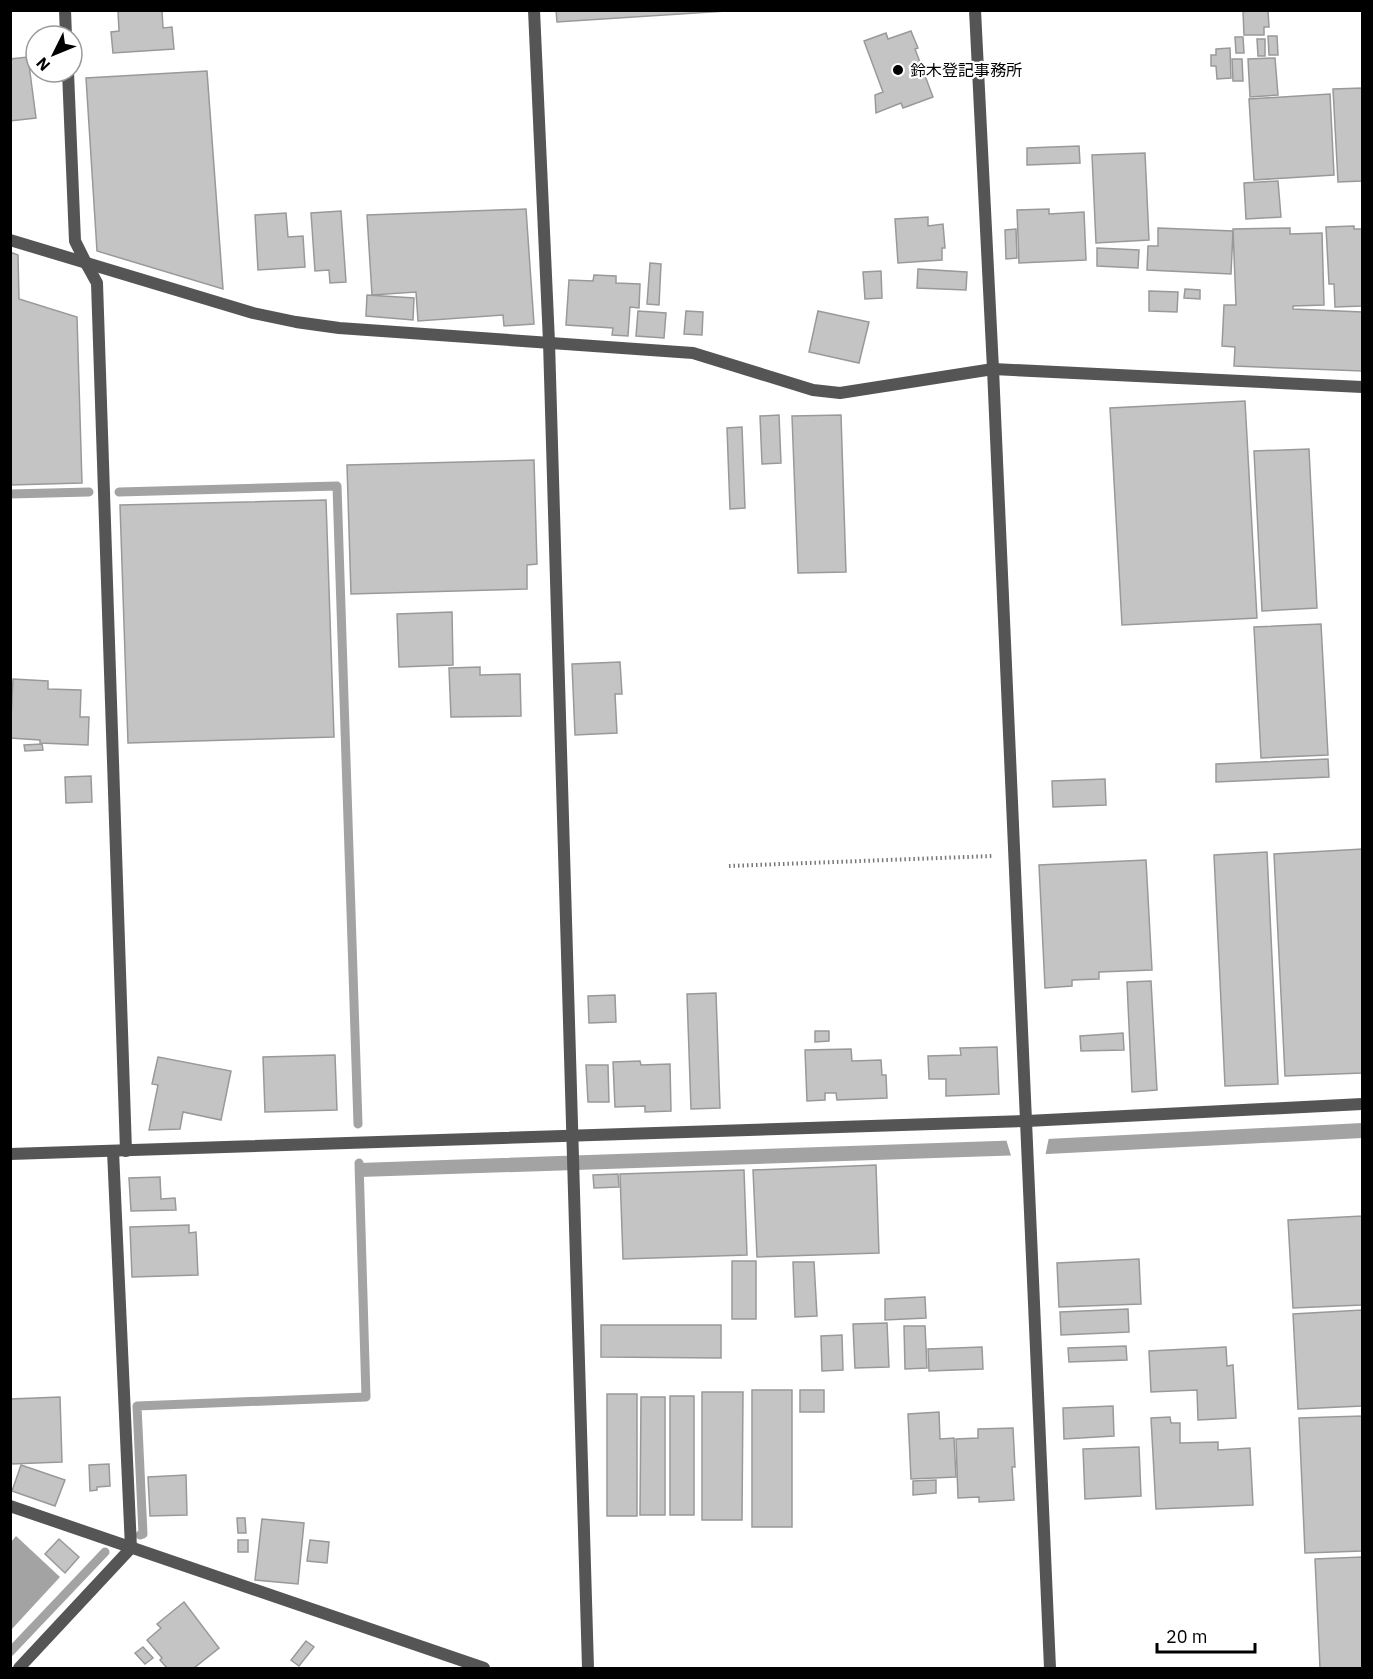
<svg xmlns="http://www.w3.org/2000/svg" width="1373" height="1679" viewBox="0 0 1373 1679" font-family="'IBM Plex Sans','Noto Sans JP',sans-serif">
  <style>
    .water { fill: #a3a3a3 }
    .pier { fill: #fff }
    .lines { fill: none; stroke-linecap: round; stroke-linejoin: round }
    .stream { stroke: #a3a3a3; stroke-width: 9 }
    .building { fill: #c4c4c4; stroke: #999; stroke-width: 1.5 }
    .path { stroke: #777; stroke-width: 4; stroke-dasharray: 1.5 3; stroke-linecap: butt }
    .minor { stroke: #555; stroke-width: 12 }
    .tertiary { stroke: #555; stroke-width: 12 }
    .poi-dot { fill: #000; stroke: #fff; stroke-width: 2 }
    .labels { text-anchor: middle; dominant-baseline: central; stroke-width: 4.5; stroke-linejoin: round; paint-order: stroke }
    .poi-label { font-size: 16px; fill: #000; stroke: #fff; text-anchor: start }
  </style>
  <rect width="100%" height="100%" fill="#fff"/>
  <g class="water">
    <path d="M1362,1123V1138L1028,1155L360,1177L359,1163L1027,1140Z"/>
    <path d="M16,1536L60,1577L11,1630V1542Z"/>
  </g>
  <path class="pier" d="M1049,1137L1045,1157L1012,1159L1006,1139Z"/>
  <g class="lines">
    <g class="stream">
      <path d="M119,492L337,486L358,1124"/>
      <path d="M10,494L89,492"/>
      <path d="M140,1535L143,1534L137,1406L366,1397L359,1163"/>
      <path d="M10,1652L105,1552"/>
    </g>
  </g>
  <g class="building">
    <path d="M162,10L163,28L172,27L174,49L113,53L111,32L119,31L118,11Z"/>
    <path d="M556,10H742L557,22Z"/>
    <path d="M1243,11H1268L1269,27H1264V35H1244Z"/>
    <path d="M911,31L918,48L915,49L933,97L903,108L901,103L876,113L875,95L883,92L864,41L886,33L888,39Z"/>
    <path d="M1268,36H1277L1278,55H1269Z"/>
    <path d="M1235,37H1243L1244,53H1236Z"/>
    <path d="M1257,39H1265V56H1258Z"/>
    <path d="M1230,48L1231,78L1217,79L1216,66H1211V55H1216V49Z"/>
    <path d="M28,57L36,118L10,121V59Z"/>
    <path d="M1275,58L1278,95L1250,97L1248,59Z"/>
    <path d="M1232,59H1242L1243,81H1233Z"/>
    <path d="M207,71L223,289L97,251L86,78Z"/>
    <path d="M1362,88V181L1338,182L1333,89Z"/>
    <path d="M1330,94L1334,175L1254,180L1249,99Z"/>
    <path d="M1079,146L1080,163L1027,165V148Z"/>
    <path d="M1145,153L1149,240L1096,243L1092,155Z"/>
    <path d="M1278,181L1281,217L1246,219L1244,183Z"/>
    <path d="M526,209L534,324L504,326L503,315L418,321L416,292L372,295L367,215Z"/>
    <path d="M1049,209V214L1084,212L1086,260L1019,263L1017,210Z"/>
    <path d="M341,211L346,282L330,283L329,270L315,271L311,213Z"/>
    <path d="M286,213L288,237L303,236L305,267L258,270L255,215Z"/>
    <path d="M928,217V226L943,224L945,248H942V260L898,263L895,219Z"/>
    <path d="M1354,226V229H1362V306L1335,307L1334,284H1329L1326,227Z"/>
    <path d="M1158,228L1233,231L1231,274L1147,270L1148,246H1158Z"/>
    <path d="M1290,228V234L1322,233L1324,305L1293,306V309L1362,312V371L1234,366L1235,347L1222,346L1224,305H1236L1233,229Z"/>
    <path d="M1016,229L1017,258L1006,259L1005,230Z"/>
    <path d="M1097,248L1139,250L1138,268L1097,266Z"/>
    <path d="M10,252L18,255L19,299L77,317L82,483L10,485Z"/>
    <path d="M650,263L661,264L659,305L647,304Z"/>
    <path d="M918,269L967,272L966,290L917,288Z"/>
    <path d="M881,271L882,298L865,299L863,272Z"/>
    <path d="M594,275L616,276V283L640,284L639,308L630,307L628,336L612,335L613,328L566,325L569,280L593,281Z"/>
    <path d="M1185,289L1200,290V299L1184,298Z"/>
    <path d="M1149,291L1178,292L1177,312L1149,311Z"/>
    <path d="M367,295L414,298L413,320L366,316Z"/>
    <path d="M638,311L666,313L664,338L636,336Z"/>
    <path d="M686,311L703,312L702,335L684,334Z"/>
    <path d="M818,311L869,322L859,363L809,352Z"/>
    <path d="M1245,401L1257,618L1122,625L1110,408Z"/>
    <path d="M779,415L781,463L762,464L760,416Z"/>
    <path d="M841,415L846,572L798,573L792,416Z"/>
    <path d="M742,427L745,508L730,509L727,428Z"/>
    <path d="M1309,449L1317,608L1262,611L1254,451Z"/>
    <path d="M534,460L537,564L527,565V589L351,594L347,465Z"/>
    <path d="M326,500L334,737L128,743L120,505Z"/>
    <path d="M452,612L453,665L399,667L397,614Z"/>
    <path d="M1321,624L1328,755L1261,758L1254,627Z"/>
    <path d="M620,662L622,694H615L617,733L575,735L572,664Z"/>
    <path d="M480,667V675L520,674L521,716L451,717L449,668Z"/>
    <path d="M13,679L48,681V689L81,690L80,717H89L88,745L40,743V740L10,738Z"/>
    <path d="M42,744L43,750L25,751L24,745Z"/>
    <path d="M1328,759L1329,777L1216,782V764Z"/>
    <path d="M91,776L92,802L66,803L65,777Z"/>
    <path d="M1105,779L1106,805L1053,807L1052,781Z"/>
    <path d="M1362,849V1073L1285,1076L1274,854Z"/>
    <path d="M1267,852L1278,1084L1225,1086L1214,855Z"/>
    <path d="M1146,860L1152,970L1099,972V979L1072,980V986L1045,988L1039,865Z"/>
    <path d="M1151,981L1157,1090L1132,1092L1127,982Z"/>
    <path d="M716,993L720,1108L691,1109L687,994Z"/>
    <path d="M615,995L616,1022L589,1023L588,996Z"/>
    <path d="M815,1031H829V1041L815,1042Z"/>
    <path d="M1123,1033L1124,1050L1081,1051L1080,1036Z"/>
    <path d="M997,1047L999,1094L946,1096V1079H929L928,1056L961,1055L960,1048Z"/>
    <path d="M851,1049L852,1061L881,1060L882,1075H886L887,1098L837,1100L836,1093H825V1100L807,1101L805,1050Z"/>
    <path d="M335,1055L337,1110L265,1112L263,1057Z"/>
    <path d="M158,1057L231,1071L221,1120L183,1112L180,1129L149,1130L158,1085L152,1084Z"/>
    <path d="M640,1061L641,1065L670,1064L671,1111L645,1112V1106L615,1107L613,1062Z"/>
    <path d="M586,1065H608L609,1102H588Z"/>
    <path d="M876,1165L879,1253L757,1257L753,1170Z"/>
    <path d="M744,1170L747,1255L623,1259L620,1174Z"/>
    <path d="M618,1174L619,1187L594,1188L593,1175Z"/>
    <path d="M160,1177L161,1199L175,1198L176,1210L131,1211L129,1178Z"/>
    <path d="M1362,1216V1305L1293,1308L1288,1220Z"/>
    <path d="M189,1225V1233L196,1232L198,1275L132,1277L130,1227Z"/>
    <path d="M1139,1259L1141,1304L1059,1307L1057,1263Z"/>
    <rect x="732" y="1261" width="24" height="58"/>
    <path d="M793,1262H814L817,1316L795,1317Z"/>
    <path d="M925,1297L926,1318L885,1320V1299Z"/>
    <path d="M1128,1309L1129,1332L1061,1335L1060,1312Z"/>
    <path d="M1362,1310V1406L1298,1409L1293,1314Z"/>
    <path d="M887,1323L889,1367L855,1368L853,1324Z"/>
    <path d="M601,1325H721V1358L601,1357Z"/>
    <path d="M904,1326H925L927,1368L905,1369Z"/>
    <path d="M842,1335L843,1370L822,1371L821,1336Z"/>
    <path d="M1126,1346L1127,1360L1069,1362L1068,1348Z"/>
    <path d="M982,1347L983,1369L929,1371L928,1349Z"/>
    <path d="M1226,1347L1227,1366L1233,1365L1236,1418L1198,1420L1197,1390L1151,1392L1149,1351Z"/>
    <rect x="752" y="1390" width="40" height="137"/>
    <rect x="800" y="1390" width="24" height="22"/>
    <path d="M702,1392H743L742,1520H702Z"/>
    <rect x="607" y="1394" width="30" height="122"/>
    <rect x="670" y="1396" width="24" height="119"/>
    <path d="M60,1397L62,1462L11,1464L10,1399Z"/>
    <path d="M641,1397H665V1515H640Z"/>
    <path d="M1113,1406L1114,1436L1064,1439L1063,1408Z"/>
    <path d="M939,1412L940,1439L954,1438L956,1477L911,1479L908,1414Z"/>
    <path d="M1362,1416V1551L1305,1553L1299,1418Z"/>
    <path d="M1170,1417L1171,1423H1180V1443L1218,1442V1450L1250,1448L1253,1505L1156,1509L1151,1418Z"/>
    <path d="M1013,1428L1015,1467H1012L1014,1500L979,1502V1497L958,1498L956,1439L978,1438V1429Z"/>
    <path d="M1139,1447L1141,1496L1085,1499L1083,1449Z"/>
    <path d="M109,1464L110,1486L97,1487V1490L90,1491L89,1465Z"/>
    <path d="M21,1465L65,1480L55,1506L12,1491Z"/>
    <path d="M186,1475L187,1515L150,1516L148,1477Z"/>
    <path d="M936,1480V1493L913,1495V1481Z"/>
    <path d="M237,1518H245L246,1533H238Z"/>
    <path d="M262,1519L304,1523L298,1584L255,1580Z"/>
    <path d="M59,1539L79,1557L65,1573L45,1554Z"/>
    <rect x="238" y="1540" width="10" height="12"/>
    <path d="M310,1540L329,1542L327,1563L307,1561Z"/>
    <path d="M1362,1557V1668H1320L1315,1559Z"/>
    <path d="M184,1602L219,1648L194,1668H167L160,1660L162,1658L147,1640L161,1628L157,1624Z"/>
    <path d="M306,1641L314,1647L299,1666L291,1660Z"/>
    <path d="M143,1647L153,1658L145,1664L135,1653Z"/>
  </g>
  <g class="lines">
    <path class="path" d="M729,866L992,856"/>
    <g class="minor">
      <path d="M534,10L549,342L588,1668"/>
      <path d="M10,240L253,313L296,322L339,328L693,353L813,390L840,393L993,369L1362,387"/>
      <path d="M86,263L97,283L126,1151"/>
      <path d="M10,1506L484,1668"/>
      <path d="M19,1668L131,1548L113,1151"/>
    </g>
    <g class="tertiary">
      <path d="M65,10L66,36"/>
      <path d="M975,10L993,369L1050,1668"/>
      <path d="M68,72L75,241L86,263"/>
      <path d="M10,1154L1027,1121L1362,1104"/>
    </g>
  </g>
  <circle class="poi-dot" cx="898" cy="70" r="6"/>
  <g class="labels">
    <g class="poi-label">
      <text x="910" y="70">鈴木登記事務所</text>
    </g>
  </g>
  <rect width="1373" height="1679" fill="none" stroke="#000000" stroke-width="24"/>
  <g transform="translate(54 54) rotate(227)"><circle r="28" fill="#ffffff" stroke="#999999" stroke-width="1.5"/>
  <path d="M0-4.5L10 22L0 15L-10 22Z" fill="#000000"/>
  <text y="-9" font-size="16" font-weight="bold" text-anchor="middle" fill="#000000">N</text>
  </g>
  <path d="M1157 1643v9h98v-9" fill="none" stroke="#000000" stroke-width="3"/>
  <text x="1166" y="1643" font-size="18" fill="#000000" stroke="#ffffff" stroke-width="4.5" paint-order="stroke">20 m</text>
</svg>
